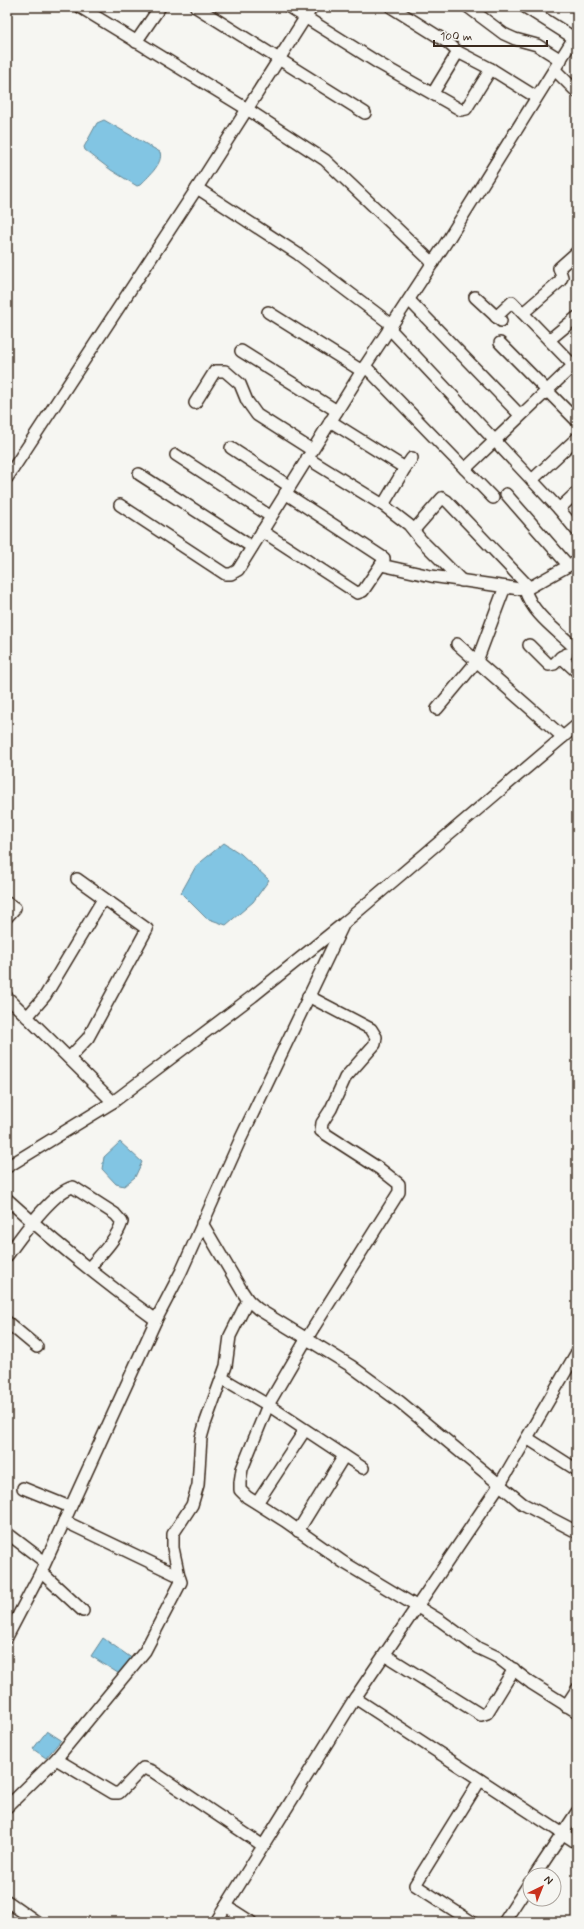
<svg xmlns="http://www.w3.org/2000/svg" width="584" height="1929" viewBox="0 0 584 1929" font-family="Mynerve,sans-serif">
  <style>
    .water { fill: #82c5e3; stroke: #668794 }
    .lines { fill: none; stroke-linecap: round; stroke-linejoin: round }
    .minor-casing { stroke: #3b2a1e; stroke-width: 14 }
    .minor { stroke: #f6f6f2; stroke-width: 11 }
  </style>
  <rect width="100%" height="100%" fill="#f6f6f2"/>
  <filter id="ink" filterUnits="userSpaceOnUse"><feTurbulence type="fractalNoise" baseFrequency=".025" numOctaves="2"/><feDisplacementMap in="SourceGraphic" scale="8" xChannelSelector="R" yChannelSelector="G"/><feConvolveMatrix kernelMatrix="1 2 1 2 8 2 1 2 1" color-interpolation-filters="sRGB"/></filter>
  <g filter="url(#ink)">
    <g class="water">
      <path d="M104,120L160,152C164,163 147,178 140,185L137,186L111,170L85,150L84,147L97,123Z"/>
      <path d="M224,843L241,854L269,880L253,902L226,925L206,918L181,893L196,866Z"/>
      <path d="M120,1142L142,1162L135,1177L124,1186L116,1184L102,1169L104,1157Z"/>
      <path d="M103,1638L133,1659L121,1675L91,1656Z"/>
      <path d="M47,1731L61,1740L46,1758L33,1749Z"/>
    </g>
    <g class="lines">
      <g class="minor-casing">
        <g id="minor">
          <path d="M80,7L247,109L325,160L433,263"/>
          <path d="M196,7L365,113"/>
          <path d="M289,7L380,64L461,110L466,109L491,69"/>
          <path d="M391,7L447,42L458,52"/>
          <path d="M468,7L504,34L515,39L537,45L561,60"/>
          <path d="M525,7L574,38"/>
          <path d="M136,42L160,7"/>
          <path d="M555,70L577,92"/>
          <path d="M433,93L458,52L491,69L536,97"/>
          <path d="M197,188L298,254L392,325"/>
          <path d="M475,297L501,321"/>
          <path d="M409,300L520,415"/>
          <path d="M268,312L362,371"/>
          <path d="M523,313L560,281L562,277L559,268L577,252"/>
          <path d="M496,317L512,302L573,365"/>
          <path d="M389,328L559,509L577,531"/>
          <path d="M549,340L577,317"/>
          <path d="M500,343L577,421"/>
          <path d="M241,351L337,411"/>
          <path d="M365,366L493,498"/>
          <path d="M195,403L215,371H225L240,384L247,401L257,415L312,450"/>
          <path d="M330,421L405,468L383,505"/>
          <path d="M231,448L289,486"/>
          <path d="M176,455L270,516"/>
          <path d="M307,458L383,505L409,525L421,540L462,581"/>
          <path d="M405,468L412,458"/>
          <path d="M465,469L577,362"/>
          <path d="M139,474L252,547"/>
          <path d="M7,478L197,188L312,7"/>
          <path d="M532,480L577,438"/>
          <path d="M506,494L568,565"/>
          <path d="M120,505L225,574H231L238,570L365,366L449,238L577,33"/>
          <path d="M559,509L577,492"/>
          <path d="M414,530L442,498L447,501L529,587"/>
          <path d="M262,531L357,593L363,591L384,560V558L285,493"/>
          <path d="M381,565L431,576L507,587"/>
          <path d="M525,590C533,615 557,630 575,648"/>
          <path d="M457,644L563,737"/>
          <path d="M529,645L549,665L554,664L561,657"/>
          <path d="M567,654L561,657L577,672"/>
          <path d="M437,709L477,661L503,592L507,587L525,590L577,561"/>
          <path d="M7,903L15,908L7,917"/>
          <path d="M308,996L371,1029L376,1037L375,1044L345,1078L331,1109L322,1123L321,1131L380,1169L399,1184V1192L307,1338L268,1405L242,1469L240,1482V1490L247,1497L285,1521L343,1562L441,1621L478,1648L497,1657L531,1683L577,1712"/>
          <path d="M7,997L113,1102"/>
          <path d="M27,1017L45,996L103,899"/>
          <path d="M69,1058L88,1038L147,929L77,879"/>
          <path d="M7,1167L113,1102L253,996L344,923L577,725"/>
          <path d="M7,1199C54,1242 104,1282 156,1320"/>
          <path d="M202,1223L242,1291L248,1300L258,1309L351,1366L400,1402L523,1504L577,1532"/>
          <path d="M7,1256C20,1238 52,1192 73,1187L115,1214L122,1222C116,1240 101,1254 89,1268"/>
          <path d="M7,1322L37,1347"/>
          <path d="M222,1378L268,1405L363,1468"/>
          <path d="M527,1438L577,1470"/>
          <path d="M23,1488L70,1507"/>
          <path d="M257,1503L305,1430"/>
          <path d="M298,1531L344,1456"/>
          <path d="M7,1533L45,1562"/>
          <path d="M41,1572L83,1611"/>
          <path d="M179,1576L173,1548V1534L192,1505L198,1485L201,1438L205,1424L226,1366L230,1336L248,1300"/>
          <path d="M7,1637L41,1572L156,1320L181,1272L241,1138L344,923"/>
          <path d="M385,1655L481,1715L487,1713L514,1669"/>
          <path d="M355,1698L577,1843"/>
          <path d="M566,1706L577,1689"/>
          <path d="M56,1759L113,1793H119L143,1768L152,1771L262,1845"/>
          <path d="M7,1807L56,1759L145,1651L181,1582L179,1576L64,1521"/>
          <path d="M535,1875L577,1812"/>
          <path d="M7,1901L37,1922"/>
          <path d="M226,1906L251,1922"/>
          <path d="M216,1922L355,1698L500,1484L577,1352"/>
          <path d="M472,1922L415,1885L480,1780"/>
          <path d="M504,1922L530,1882"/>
        </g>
      </g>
      <use href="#minor" class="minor"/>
    </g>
  </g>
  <rect width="584" height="1929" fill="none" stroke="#f6f6f2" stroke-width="24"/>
  <rect x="12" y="12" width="560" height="1905" fill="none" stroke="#3b2a1e" stroke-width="1.5" filter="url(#ink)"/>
  <g transform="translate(542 1887) rotate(43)"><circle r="19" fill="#f6f6f2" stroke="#aba49d"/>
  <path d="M0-3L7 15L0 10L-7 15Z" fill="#c8321e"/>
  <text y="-6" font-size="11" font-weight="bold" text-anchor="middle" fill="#3b2a1e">N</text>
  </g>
  <path d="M434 40v6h113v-6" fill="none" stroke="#3b2a1e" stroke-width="2"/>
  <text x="440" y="40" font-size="12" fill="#3b2a1e" stroke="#f6f6f2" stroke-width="3" paint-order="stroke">100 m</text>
</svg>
